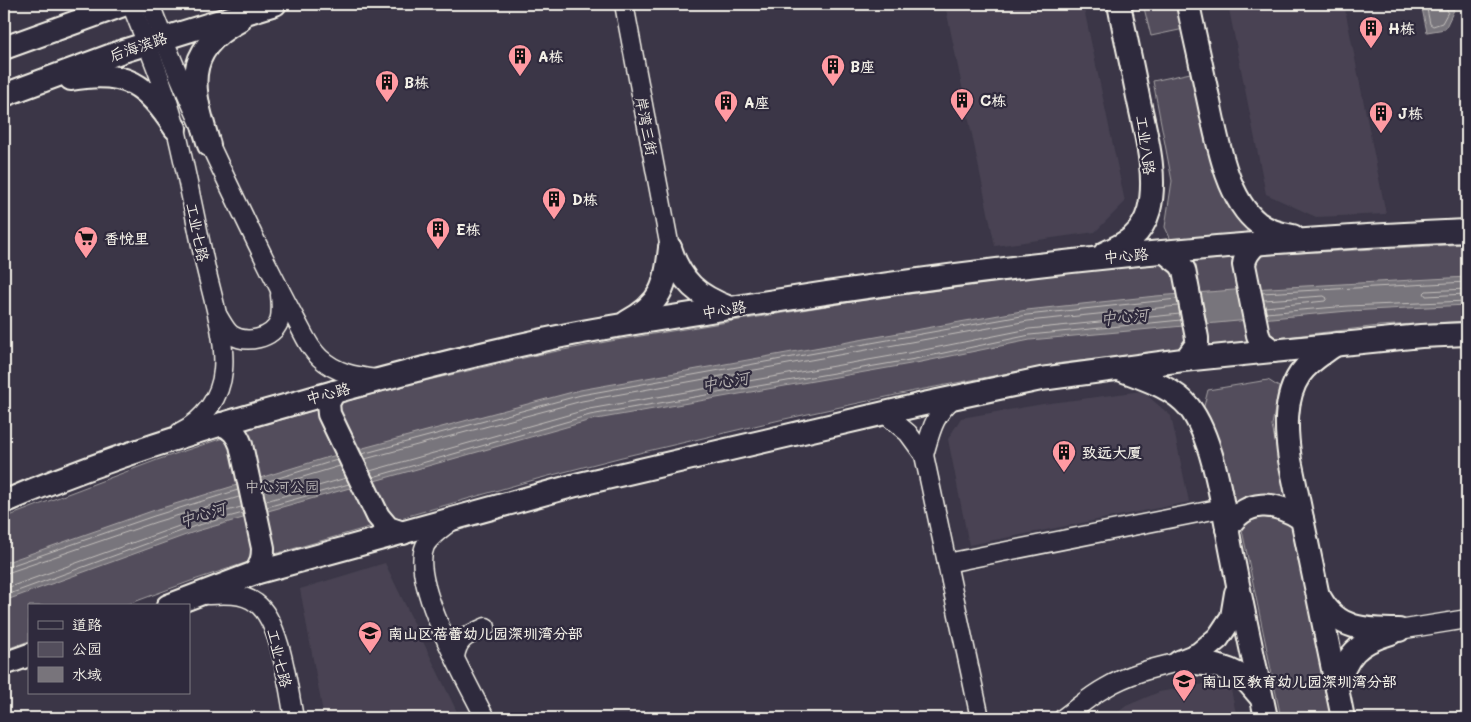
<svg xmlns="http://www.w3.org/2000/svg" width="1471" height="722" viewBox="0 0 1471 722" font-family="Mali,'LXGW WenKai TC',sans-serif">
  <style>
    .built { fill: #484352 }
    .green { fill: #534e5c; stroke: #a4a0a2 }
    .water { fill: #78747b; stroke: #aaa6a7 }
    .lines { fill: none; stroke-linecap: round; stroke-linejoin: round }
    .shore { stroke: #c2bfbc; stroke-width: 1 }
    .minor-casing { stroke: #f4f1e8; stroke-width: 21 }
    .major-casing { stroke: #f4f1e8; stroke-width: 26 }
    .minor { stroke: #2f2a3d; stroke-width: 18 }
    .major { stroke: #2f2a3d; stroke-width: 22 }
    .labels { text-anchor: middle; dominant-baseline: central; stroke-width: 4.5; stroke-linejoin: round; paint-order: stroke }
    .poi-label { font-size: 15px; font-weight: bold; fill: #f4f1e8; stroke: #2f2a3d; text-anchor: start }
    .street-label { font-size: 15px; fill: #f4f1e8; stroke: #2f2a3d }
    .park-label { font-size: 15px; fill: #bcb8b7; stroke: #2f2a3d }
    .water-label { font-size: 16px; font-style: italic; fill: #b6b2b2; stroke: #2f2a3d }
  </style>
  <rect width="100%" height="100%" fill="#3b3647"/>
  <filter id="ink" filterUnits="userSpaceOnUse"><feTurbulence type="fractalNoise" baseFrequency=".02" numOctaves="2"/><feDisplacementMap in="SourceGraphic" scale="10" xChannelSelector="R" yChannelSelector="G"/><feConvolveMatrix kernelMatrix="1 2 1 2 8 2 1 2 1" color-interpolation-filters="sRGB"/></filter>
  <g filter="url(#ink)">
    <g class="built">
      <path d="M945,4H1083L1125,202L1095,232L995,246Z"/>
      <path d="M1228,4H1344L1386,214L1316,217L1266,194Z"/>
      <path d="M1142,391L1171,416L1189,502L969,545L948,439L961,418L1043,404Z"/>
      <path d="M385,563L460,718H324L300,589Z"/>
      <path d="M1216,682L1231,690L1237,718H1111L1126,706L1159,692Z"/>
    </g>
    <g class="green">
      <path d="M1143,4H1178L1184,29L1151,36Z"/>
      <path d="M1195,72L1224,196L1248,228L1245,234L1171,240L1165,227L1172,181L1153,81Z"/>
      <path d="M1467,244V321L1379,326L1062,363L919,390L780,420L622,457L537,479L254,560L191,581L123,606H29V641L4,650V518L157,460L253,428L358,398L433,379L537,355L616,340L870,299L1087,270L1281,254Z"/>
      <path d="M1268,380L1279,387L1272,425L1286,498L1236,507L1224,454L1203,410L1208,390Z"/>
      <path d="M1267,514L1290,521L1334,718H1281L1241,525L1247,521Z"/>
    </g>
    <g class="water">
      <path d="M1421,4H1449L1454,10L1445,29L1427,32Z"/>
      <path d="M1467,277V305L1348,311L1030,340L916,363L591,420L197,531L4,601V563L152,511L322,459L580,390L1027,310L1156,296L1234,290Z"/>
    </g>
    <g class="lines">
      <g class="shore">
        <path d="M1426,4L1430,24L1433,26L1442,23L1448,12L1445,4"/>
        <path d="M1467,289L1426,291L1424,293L1426,296L1467,294"/>
        <path d="M1262,293L1467,282"/>
        <path d="M1264,300L1324,296L1327,298L1325,301L1265,307"/>
        <path d="M1266,313L1348,306L1467,301"/>
        <path d="M362,454L581,395L1027,315L1177,299"/>
        <path d="M365,459L582,401L1028,321L1178,306"/>
        <path d="M370,471L589,409L914,352L1029,329L1180,314"/>
        <path d="M373,477L590,415L915,359L1030,335L1181,320"/>
        <path d="M262,483L337,460"/>
        <path d="M263,489L340,466"/>
        <path d="M266,501L346,478"/>
        <path d="M267,507L349,484"/>
        <path d="M4,568L154,516L238,490"/>
        <path d="M4,574L156,522L239,497"/>
        <path d="M4,589L193,521L241,507"/>
        <path d="M4,596L195,526L243,513"/>
      </g>
      <g class="minor-casing">
        <g id="minor">
          <path d="M131,4C147,45 165,86 176,129C187,175 196,222 206,269C213,299 226,340 223,370C221,397 204,420 180,432"/>
          <path d="M150,4C184,94 226,180 268,266C277,284 286,302 296,320C303,333 309,348 320,358C336,373 355,376 376,379"/>
          <path d="M624,4L670,248"/>
          <path d="M218,316C222,322 226,331 232,335C246,344 272,339 279,322C282,312 281,304 280,295"/>
          <path d="M884,413L908,433L924,455L980,718"/>
          <path d="M924,455C931,430 934,414 955,397"/>
          <path d="M453,520C444,527 430,536 425,546C409,582 468,683 485,718"/>
          <path d="M947,563L1223,508"/>
          <path d="M208,595C224,594 243,593 256,603C281,621 288,688 294,718"/>
          <path d="M1399,630L1467,619"/>
          <path d="M455,657C458,637 469,635 486,627"/>
          <path d="M1063,718C1077,708 1090,696 1105,688C1128,674 1153,668 1179,662"/>
        </g>
      </g>
      <g class="major-casing">
        <g id="major">
          <path d="M1188,4C1194,34 1201,63 1207,93C1216,132 1225,198 1258,223C1268,231 1280,234 1293,236"/>
          <path d="M4,48L126,4"/>
          <path d="M71,79C126,69 146,84 175,128"/>
          <path d="M4,95L123,51L275,4"/>
          <path d="M209,145C193,92 180,52 239,21"/>
          <path d="M1256,244C1249,251 1245,256 1244,265L1258,335L1261,342L1273,351"/>
          <path d="M670,248C681,282 698,296 730,308"/>
          <path d="M1165,252L1180,264L1184,270L1197,338V344L1186,359"/>
          <path d="M1105,253C1127,243 1142,235 1149,210C1158,175 1145,131 1138,97C1132,66 1125,35 1119,4"/>
          <path d="M627,322C662,303 666,285 670,248"/>
          <path d="M1336,344C1324,353 1309,361 1300,374C1283,399 1286,432 1290,460L1343,718"/>
          <path d="M1119,369C1142,378 1173,387 1189,407C1215,440 1224,516 1233,559C1243,612 1255,665 1266,718"/>
          <path d="M334,392L328,403L329,414L378,516L388,528L403,533"/>
          <path d="M222,424C232,429 237,434 241,445L263,548C263,559 261,565 255,573"/>
          <path d="M4,502C96,462 191,432 288,405C382,378 477,353 572,334C629,323 686,315 743,306C983,267 1224,241 1467,231"/>
          <path d="M1227,529C1246,498 1275,501 1302,519"/>
          <path d="M1320,598C1337,630 1366,630 1399,630"/>
          <path d="M168,606L255,573L576,485L919,405L1041,379L1183,360L1421,336L1467,334"/>
          <path d="M1179,662L1199,654L1218,638L1232,617L1236,593"/>
          <path d="M1181,662C1200,663 1226,665 1242,677C1249,682 1255,691 1261,697"/>
          <path d="M4,664L29,655"/>
          <path d="M1337,688C1347,654 1357,643 1391,633"/>
        </g>
      </g>
      <use href="#minor" class="minor"/>
      <use href="#major" class="major"/>
    </g>
  </g>
  <defs>
    <g id="building-pin" transform="scale(1.25)"><path d="M0 17L-7.5 6A9.5 9.5 0 1 1 7.5 6Z" fill="#ff9aa2" stroke="#2f2a3d"/><path d="M-4-6H4V6H1V3H-1V6H-4ZM-2.5-4.3h1.7v1.8h-1.7ZM.8-4.3h1.7v1.8H.8ZM-2.5-1h1.7V.8h-1.7ZM.8-1h1.7V.8H.8Z" fill="#111"/></g>
    <g id="supermarket-pin" transform="scale(1.25)"><path d="M0 17L-7.5 6A9.5 9.5 0 1 1 7.5 6Z" fill="#ff9aa2" stroke="#2f2a3d"/><path d="M-6-5.5h2.5l.6 2H6L4.5 2H-2.5L-4.4-4H-6ZM-1.5 3.2a1.3 1.3 0 1 0 .1 0ZM3 3.2a1.3 1.3 0 1 0 .1 0Z" fill="#111"/></g>
    <g id="school-pin" transform="scale(1.25)"><path d="M0 17L-7.5 6A9.5 9.5 0 1 1 7.5 6Z" fill="#ff9aa2" stroke="#2f2a3d"/><path d="M0-5L7-2L0 1L-7-2ZM-4 1L0 2.5L4 1V4Q0 6-4 4Z" fill="#111"/></g>
  </defs>
  <g fill-rule="evenodd">
    <use href="#building-pin" x="1371" y="28"/>
    <use href="#building-pin" x="520" y="56"/>
    <use href="#building-pin" x="833" y="66"/>
    <use href="#building-pin" x="387" y="82"/>
    <use href="#building-pin" x="962" y="100"/>
    <use href="#building-pin" x="726" y="102"/>
    <use href="#building-pin" x="1381" y="113"/>
    <use href="#building-pin" x="554" y="199"/>
    <use href="#building-pin" x="438" y="229"/>
    <use href="#supermarket-pin" x="86" y="238"/>
    <use href="#building-pin" x="1064" y="452"/>
    <use href="#school-pin" x="370" y="633"/>
    <use href="#school-pin" x="1184" y="681"/>
  </g>
  <g class="labels">
    <g class="poi-label">
      <text x="1388" y="28">H栋</text>
      <text x="538" y="56">A栋</text>
      <text x="850" y="66">B座</text>
      <text x="404" y="82">B栋</text>
      <text x="980" y="100">C栋</text>
      <text x="744" y="102">A座</text>
      <text x="1398" y="113">J栋</text>
      <text x="572" y="199">D栋</text>
      <text x="456" y="229">E栋</text>
      <text x="104" y="238">香悦里</text>
      <text x="1082" y="452">致远大厦</text>
      <text x="388" y="633">南山区蓓蕾幼儿园深圳湾分部</text>
      <text x="1202" y="681">南山区教育幼儿园深圳湾分部</text>
    </g>
    <g class="street-label">
      <text transform="translate(138 46) rotate(-19)">后海滨路</text>
      <text transform="translate(647 126) rotate(79)">岸湾三街</text>
      <text transform="translate(1146 145) rotate(82)">工业八路</text>
      <text transform="translate(198 232) rotate(78)">工业七路</text>
      <text transform="translate(1126 255) rotate(-5)">中心路</text>
      <text transform="translate(724 309) rotate(-9)">中心路</text>
      <text transform="translate(328 393) rotate(-15)">中心路</text>
      <text transform="translate(280 658) rotate(76)">工业七路</text>
    </g>
    <g class="park-label">
      <text x="282" y="486">中心河公园</text>
    </g>
    <g class="water-label">
      <text transform="translate(1124 316) rotate(-6)">中心河</text>
      <text transform="translate(725 381) rotate(-10)">中心河</text>
      <text transform="translate(202 514) rotate(-17)">中心河</text>
    </g>
  </g>
  <rect width="1471" height="722" fill="none" stroke="#2f2a3d" stroke-width="20"/>
  <rect x="10" y="10" width="1451" height="702" fill="none" stroke="#f4f1e8" stroke-width="2" filter="url(#ink)"/>
  <rect x="28" y="604" width="162" height="90" fill="#2f2a3d" stroke="#7e7a81"/>
  <rect x="38" y="621" width="25" height="8" fill="#2f2a3d" stroke="#7e7a81"/>
  <text x="72" y="630" font-size="15" fill="#f4f1e8">道路</text>
  <rect x="38" y="642" width="25" height="15" fill="#534e5c" stroke="#7e7a81"/>
  <text x="72" y="654" font-size="15" fill="#f4f1e8">公园</text>
  <rect x="38" y="667" width="25" height="15" fill="#78747b" stroke="#7e7a81"/>
  <text x="72" y="680" font-size="15" fill="#f4f1e8">水域</text>
</svg>
